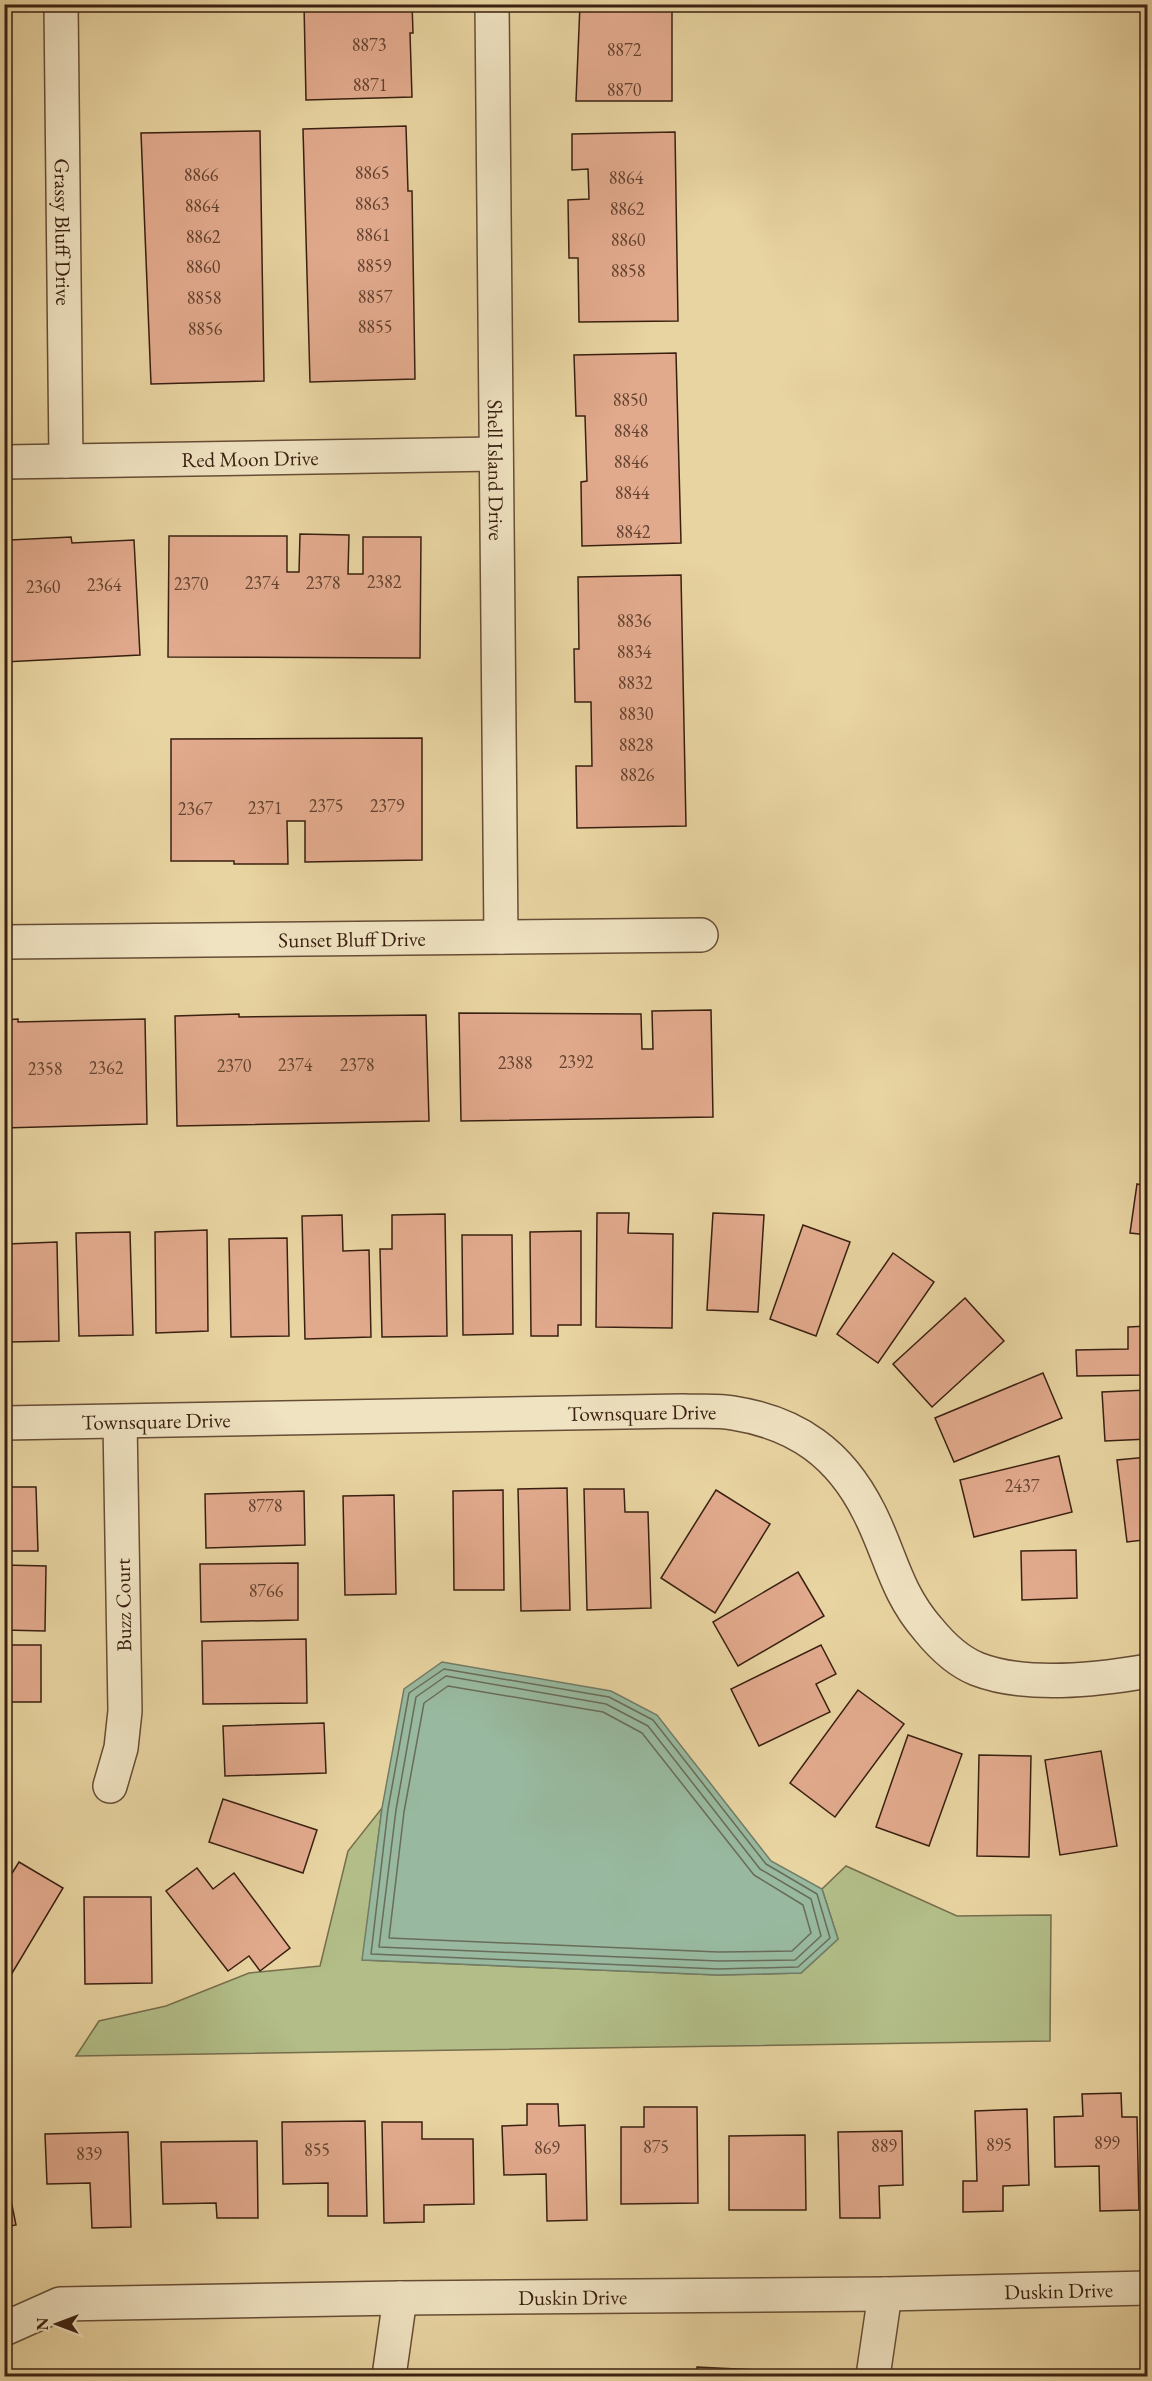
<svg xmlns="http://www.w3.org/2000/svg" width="1152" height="2381" viewBox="0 0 1152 2381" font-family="'EB Garamond',serif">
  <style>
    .green { fill: #b2bd87; stroke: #766e4c; stroke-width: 1.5 }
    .water { fill: #98b99f; stroke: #727c66; stroke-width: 1.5 }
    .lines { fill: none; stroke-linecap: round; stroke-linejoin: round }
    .shore { stroke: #696c58; stroke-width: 1.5 }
    .building { fill: #e2aa8d; stroke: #3a2011; stroke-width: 1.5 }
    .minor-casing { stroke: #664d35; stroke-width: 36 }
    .minor { stroke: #f0e3c2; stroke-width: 33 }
    .labels { text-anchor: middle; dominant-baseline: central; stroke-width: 6; stroke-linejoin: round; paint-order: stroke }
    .number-label { font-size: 18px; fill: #644230 }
    .street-label { font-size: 21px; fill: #3a2011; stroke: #f0e3c2 }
  </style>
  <rect width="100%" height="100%" fill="#e8d4a1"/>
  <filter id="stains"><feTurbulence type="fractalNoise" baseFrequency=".00333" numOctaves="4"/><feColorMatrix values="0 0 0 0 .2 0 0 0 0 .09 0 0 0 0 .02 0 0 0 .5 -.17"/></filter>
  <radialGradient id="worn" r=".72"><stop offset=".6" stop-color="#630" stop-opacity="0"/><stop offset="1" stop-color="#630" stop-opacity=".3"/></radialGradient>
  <path class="green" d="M382,1808L363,1960L718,1975L801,1973L838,1939L822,1889L846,1866L957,1916L1051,1915L1050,2041L76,2056L99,2021L166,2006L249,1973L320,1966L348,1851Z"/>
  <path class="water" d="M442,1662L611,1691L657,1715L771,1861L822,1889L838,1939L801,1973L718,1975L362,1960L382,1808L404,1689Z"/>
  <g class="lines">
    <g class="shore">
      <path d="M444,1669L609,1697L653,1720L766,1864L817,1894L830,1938L798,1967L718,1969L371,1954L388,1809L409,1693Z"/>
      <path d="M446,1676L606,1704L648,1726L760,1869L811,1899L821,1936L795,1960L718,1961L379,1947L396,1810L416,1697Z"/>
      <path d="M448,1686L603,1712L642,1733L754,1875L803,1905L811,1933L792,1951L718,1952L389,1938L404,1812L424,1703Z"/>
    </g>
  </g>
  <g class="building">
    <path d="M304,4H412L413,33H410L412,97L306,100Z"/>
    <path d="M580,4H672V101H576Z"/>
    <path d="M406,126L408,191H412L415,379L310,382L303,129Z"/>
    <path d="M260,131L264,381L151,384L141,133Z"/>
    <path d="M675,132L678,321L579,322L578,258H569L568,200L589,199L588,169L572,170V134Z"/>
    <path d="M676,353L681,543L582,546L581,482L587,481L585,416H576L574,355Z"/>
    <path d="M300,534L349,535L348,574H363V537H421L420,658L168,657L169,536H287V572H299Z"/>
    <path d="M71,537L72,543L134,540L140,655L4,662V538H10V540Z"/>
    <path d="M681,575L686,826L577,828L576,766H592L591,702H575L574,649H579L578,577Z"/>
    <path d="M422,738V860L305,862V821H287L288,864H234V861H171V739Z"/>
    <path d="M711,1010L713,1117L461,1121L459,1013L641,1014L642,1049H653L652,1011Z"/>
    <path d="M239,1014V1017L426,1015L429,1121L177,1126L175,1016Z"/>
    <path d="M18,1019V1022L145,1019L147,1124L4,1128V1020Z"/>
    <path d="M1137,1184L1148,1186V1235L1130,1233Z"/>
    <path d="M597,1213H629L628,1233L673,1234L672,1328L596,1327Z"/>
    <path d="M713,1213L764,1215L758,1312L707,1310Z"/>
    <path d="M445,1214L447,1336L382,1337L380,1249H392V1215Z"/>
    <path d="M342,1215L343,1251L369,1250L371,1337L305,1339L302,1216Z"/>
    <path d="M803,1225L850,1242L816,1336L770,1319Z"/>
    <path d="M207,1230L208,1331L156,1333L155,1232Z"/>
    <path d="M581,1231V1325H558V1336H531L530,1232Z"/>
    <path d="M130,1232L133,1335L79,1336L76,1233Z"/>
    <path d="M462,1235H512L513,1334L463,1335Z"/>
    <path d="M287,1238L289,1336L231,1337L229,1239Z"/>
    <path d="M57,1242L59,1341L9,1342L7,1244Z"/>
    <path d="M893,1253L934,1282L878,1363L837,1334Z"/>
    <path d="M1146,1261H1148V1310H1145Z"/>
    <path d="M965,1298L1004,1341L932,1407L893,1364Z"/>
    <path d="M1148,1326V1375L1077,1376L1076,1350L1128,1349V1327Z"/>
    <path d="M1043,1373L1062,1418L954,1462L935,1418Z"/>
    <path d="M1148,1390V1439L1105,1441L1102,1392Z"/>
    <path d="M1059,1456L1072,1512L974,1537L960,1480Z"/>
    <path d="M1148,1457V1579H1147L1143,1540L1127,1542L1117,1460Z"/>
    <path d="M4,1487H36L38,1551H4Z"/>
    <path d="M567,1488L570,1610L521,1611L518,1489Z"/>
    <path d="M584,1489H624L625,1512H648L651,1608L587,1610Z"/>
    <path d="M503,1490L504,1590H454L453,1491Z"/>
    <path d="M716,1490L770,1524L715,1613L661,1578Z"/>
    <path d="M304,1491L305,1545L206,1548L205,1494Z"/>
    <path d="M394,1495L396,1594L345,1595L343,1496Z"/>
    <path d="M1076,1550L1077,1598L1022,1600L1021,1551Z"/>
    <path d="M298,1563V1620L201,1622L200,1564Z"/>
    <path d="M4,1565L46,1566L45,1631L4,1630Z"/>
    <path d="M798,1572L824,1616L738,1666L713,1622Z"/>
    <path d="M306,1639L307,1703L203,1704L202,1641Z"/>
    <rect x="4" y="1645" width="37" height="57"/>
    <path d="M821,1645L836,1674L816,1684L830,1712L759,1746L731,1689Z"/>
    <path d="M858,1690L904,1724L835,1817L790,1783Z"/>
    <path d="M324,1723L326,1773L225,1776L223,1726Z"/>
    <path d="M908,1735L962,1754L929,1846L876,1827Z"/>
    <path d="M1101,1751L1117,1846L1060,1855L1045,1760Z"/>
    <path d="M979,1755L1031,1756L1029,1857L977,1856Z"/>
    <path d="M223,1799L317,1830L303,1873L209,1842Z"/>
    <path d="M4,1839L11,1856L4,1859Z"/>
    <path d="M19,1862L63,1888L11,1975L4,1971V1886Z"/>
    <path d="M197,1868L213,1889L234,1873L290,1948L260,1971L249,1956L228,1971L166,1891Z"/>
    <path d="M84,1897H151L152,1983L85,1984Z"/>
    <path d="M1121,2093L1122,2117H1137L1139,2210L1100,2211L1099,2166L1055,2167L1054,2117L1083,2116L1082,2094Z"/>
    <path d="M527,2104H558L559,2126L585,2125L587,2220L547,2221L546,2174L504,2175L502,2126L527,2125Z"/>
    <path d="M644,2107H697L698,2203L621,2204V2127H644Z"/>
    <path d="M1027,2109L1029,2185L1003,2186V2211L963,2212V2181H977L975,2111Z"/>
    <path d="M365,2121L367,2216H328V2183L283,2184L282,2122Z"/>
    <path d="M382,2122H422V2139H473L474,2204L424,2205V2222L384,2223Z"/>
    <path d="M902,2131L903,2185L879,2186L880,2218H840L838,2132Z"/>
    <path d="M128,2132L131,2227L92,2228L90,2183L47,2184L45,2134Z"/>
    <path d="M805,2135L806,2210H729V2136Z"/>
    <path d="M257,2141L258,2218H217L216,2203L163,2204L161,2142Z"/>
    <path d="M4,2166L16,2225L4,2227Z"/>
    <path d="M697,2367L757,2370V2376H697Z"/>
  </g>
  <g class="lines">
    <g class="minor-casing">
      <g id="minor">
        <path id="s1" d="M61,4L66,461"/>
        <path id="s2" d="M492,4L501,937"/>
        <path id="s3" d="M4,462L496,454"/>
        <path id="s4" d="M4,942L701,935"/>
        <path id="s5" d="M4,1423L683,1411C699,1412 717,1410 733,1413C797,1423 840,1454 869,1512C891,1555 895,1591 928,1629C941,1645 957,1661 977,1669C1026,1688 1096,1680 1148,1671"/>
        <path d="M110,1786L121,1748L125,1711L120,1422"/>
        <path id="s6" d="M4,2329L60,2304L400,2298L885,2294L1148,2288"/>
        <path d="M389,2376L400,2298"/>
        <path d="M873,2376L885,2294"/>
      </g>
    </g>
    <use href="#minor" class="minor"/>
  </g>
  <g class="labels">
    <g class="number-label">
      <text x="369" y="44">8873</text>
      <text x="624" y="49">8872</text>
      <text x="370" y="84">8871</text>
      <text x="624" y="89">8870</text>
      <text x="372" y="172">8865</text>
      <text x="201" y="174">8866</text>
      <text x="626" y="177">8864</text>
      <text x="372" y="203">8863</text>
      <text x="202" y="205">8864</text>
      <text x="627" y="208">8862</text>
      <text x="373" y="234">8861</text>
      <text x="203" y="236">8862</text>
      <text x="628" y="239">8860</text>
      <text x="374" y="265">8859</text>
      <text x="203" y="266">8860</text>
      <text x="628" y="270">8858</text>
      <text x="375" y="296">8857</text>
      <text x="204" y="297">8858</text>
      <text x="375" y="326">8855</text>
      <text x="205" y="328">8856</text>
      <text x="630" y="399">8850</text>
      <text x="631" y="430">8848</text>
      <text x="631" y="461">8846</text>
      <text x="632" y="492">8844</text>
      <text x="633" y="531">8842</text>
      <text x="384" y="581">2382</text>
      <text x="262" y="582">2374</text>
      <text x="323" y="582">2378</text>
      <text x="191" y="583">2370</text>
      <text x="104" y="584">2364</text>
      <text x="43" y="586">2360</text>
      <text x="634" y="620">8836</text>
      <text x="634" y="651">8834</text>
      <text x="635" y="682">8832</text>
      <text x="636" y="713">8830</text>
      <text x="636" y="744">8828</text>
      <text x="637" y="774">8826</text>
      <text x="326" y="805">2375</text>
      <text x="387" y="805">2379</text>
      <text x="265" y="807">2371</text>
      <text x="195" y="808">2367</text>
      <text x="576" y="1061">2392</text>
      <text x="515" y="1062">2388</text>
      <text x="295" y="1064">2374</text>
      <text x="357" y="1064">2378</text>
      <text x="234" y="1065">2370</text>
      <text x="106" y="1067">2362</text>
      <text x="45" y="1068">2358</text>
      <text x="1022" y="1485">2437</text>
      <text x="265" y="1505">8778</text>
      <text x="266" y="1590">8766</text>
      <text x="1107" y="2142">899</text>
      <text x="999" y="2144">895</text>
      <text x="884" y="2145">889</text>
      <text x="656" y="2146">875</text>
      <text x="547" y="2147">869</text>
      <text x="317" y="2149">855</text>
      <text x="89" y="2153">839</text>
    </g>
    <g class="street-label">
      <text stroke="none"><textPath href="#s1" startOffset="228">Grassy Bluff Drive</textPath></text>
      <text stroke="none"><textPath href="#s3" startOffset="246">Red Moon Drive</textPath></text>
      <text stroke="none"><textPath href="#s2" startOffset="466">Shell Island Drive</textPath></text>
      <text stroke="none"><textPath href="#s4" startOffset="348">Sunset Bluff Drive</textPath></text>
      <text stroke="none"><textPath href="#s5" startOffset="638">Townsquare Drive</textPath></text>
      <text stroke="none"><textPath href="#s5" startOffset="152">Townsquare Drive</textPath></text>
      <text transform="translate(123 1605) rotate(-91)">Buzz Court</text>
      <text stroke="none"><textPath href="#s6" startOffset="1060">Duskin Drive</textPath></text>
      <text stroke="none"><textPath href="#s6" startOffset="574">Duskin Drive</textPath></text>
    </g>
  </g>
  <rect width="1152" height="2381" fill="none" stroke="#e8d4a1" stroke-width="24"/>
  <rect x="6" y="6" width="1140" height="2369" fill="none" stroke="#3a2011" stroke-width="3"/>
  <rect x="12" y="12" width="1128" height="2357" fill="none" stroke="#3a2011" stroke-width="1.5"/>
  <g transform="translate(57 2324) rotate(270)" stroke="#f0e3c2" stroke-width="4.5" paint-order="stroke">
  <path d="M0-4.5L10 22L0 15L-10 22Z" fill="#3a2011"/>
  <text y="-9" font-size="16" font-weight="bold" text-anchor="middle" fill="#3a2011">N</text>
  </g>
  <rect width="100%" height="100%" filter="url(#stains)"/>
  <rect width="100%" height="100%" fill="url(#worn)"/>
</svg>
